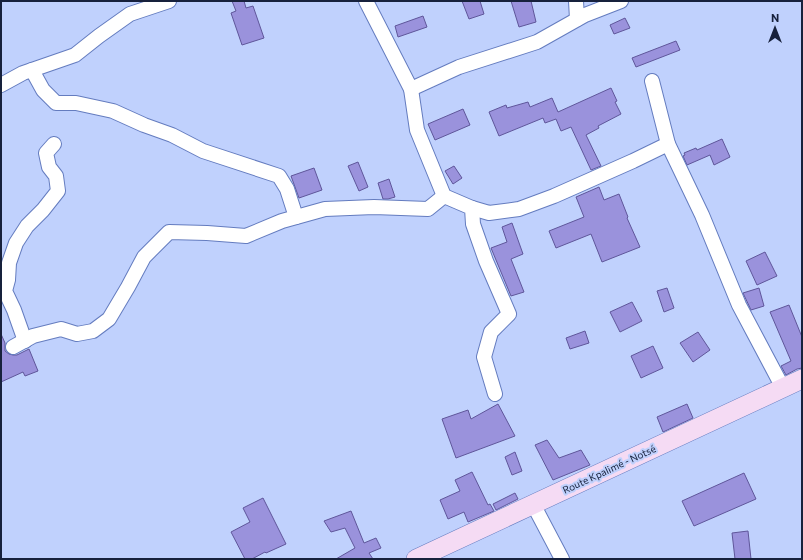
<svg xmlns="http://www.w3.org/2000/svg" width="803" height="560" viewBox="0 0 803 560" font-family="Commissioner,sans-serif">
  <style>
    .building { fill: #9a92dc; stroke: #5f569a }
    .lines { fill: none; stroke-linecap: round; stroke-linejoin: round }
    .street-casing { stroke: #647cbf; stroke-width: 16 }
    .secondary-casing { stroke: #647cbf; stroke-width: 20 }
    .street { stroke: #fff; stroke-width: 14 }
    .secondary { stroke: #f5dbf4; stroke-width: 19 }
    .labels { text-anchor: middle; dominant-baseline: central; stroke-width: 4; stroke-linejoin: round; paint-order: stroke }
    .street-label { font-size: 10px; fill: #17213c; stroke: #c0d1fd }
  </style>
  <rect width="100%" height="100%" fill="#c0d1fd"/>
  <g class="building">
    <path d="M232,1H244L246,8L253,6L264,38L242,45L231,13L236,11Z"/>
    <path d="M462,1H480L484,14L469,19Z"/>
    <path d="M511,1H531L536,22L519,27Z"/>
    <path d="M423,16L427,27L398,37L395,26Z"/>
    <path d="M625,18L630,28L614,34L610,25Z"/>
    <path d="M676,41L680,50L636,67L632,58Z"/>
    <path d="M611,88L617,101L615,102L621,114L598,126L599,128L586,135L601,166L591,170L571,127L561,131L556,119L545,123L543,118L499,136L489,112L506,105L507,108L528,102L530,107L552,98L558,112Z"/>
    <path d="M463,109L470,125L435,140L428,124Z"/>
    <path d="M722,139L730,157L714,165L710,155L687,165L683,156L685,155L684,153L696,148L697,150Z"/>
    <path d="M358,162L368,187L359,191L348,166Z"/>
    <path d="M454,166L462,178L453,184L445,171Z"/>
    <path d="M314,168L322,190L299,198L291,176Z"/>
    <path d="M389,179L395,197L388,199H383L378,183Z"/>
    <path d="M599,187L604,200L619,194L628,217L627,218L640,247L602,262L591,234L556,248L549,231L584,217L576,197Z"/>
    <path d="M512,223L523,254L511,259L524,292L511,296L491,248L507,242L502,227Z"/>
    <path d="M765,252L777,276L757,285L746,261Z"/>
    <path d="M667,288L674,308L664,312L657,291Z"/>
    <path d="M759,288L764,306L751,310L743,293Z"/>
    <path d="M632,302L642,321L620,332L610,312Z"/>
    <path d="M789,305L802,337V368L797,369L786,375L781,366L791,361L770,312Z"/>
    <path d="M585,331L589,343L570,349L566,338Z"/>
    <path d="M698,332L710,350L693,362L680,343Z"/>
    <path d="M1,334L5,343V351L9,354L13,355H17L29,349L38,371L25,376L23,372L1,382Z"/>
    <path d="M653,346L663,368L641,378L631,356Z"/>
    <path d="M498,404L515,436L456,458L442,419L468,410L471,419Z"/>
    <path d="M687,404L693,418L663,432L657,417Z"/>
    <path d="M547,440L559,458L581,450L590,465L553,480L535,445Z"/>
    <path d="M515,452L522,471L512,475L505,457Z"/>
    <path d="M472,472L488,505L490,504L494,511L468,522L464,512L448,519L440,500L460,491L455,480Z"/>
    <path d="M744,473L756,499L694,526L682,501Z"/>
    <path d="M515,493L518,499L496,510L493,504Z"/>
    <path d="M263,498L286,544L266,553L265,552L252,559H245L231,532L250,522L243,508Z"/>
    <path d="M351,511L364,543L376,538L381,548L369,553L373,559H336L355,548L345,528L331,532L324,521Z"/>
    <path d="M748,531L751,559H735L732,533Z"/>
  </g>
  <g class="lines">
    <g class="street-casing">
      <g id="street">
        <path d="M366,1L411,89L417,130L444,196L472,208L473,224L486,261L509,314L491,332L484,357L495,394"/>
        <path d="M576,1L577,19"/>
        <path d="M32,70L43,90L56,103H76L113,111L144,125L172,135L203,151L279,176L287,189L296,217"/>
        <path d="M652,81L668,144L702,215L739,305L783,388"/>
        <path d="M1,85L23,73L75,55L99,36L130,14L169,1"/>
        <path d="M411,89L459,67L537,42L585,15L621,1"/>
        <path d="M472,208L489,213L519,209L554,196L633,161L668,144"/>
        <path d="M25,341L14,310L5,291L8,280L9,263L16,243L27,226L43,210L58,191L56,176L49,167L46,153L54,144"/>
        <path d="M13,347L33,336L61,329L77,334L93,331L109,319L128,287L144,257L169,232L207,233L246,236L282,221L325,209L374,207L428,209L444,196"/>
        <path d="M533,504L562,559"/>
      </g>
    </g>
    <g class="secondary-casing">
      <path id="secondary" d="M416,559L802,379"/>
    </g>
    <use href="#street" class="street"/>
    <use href="#secondary" class="secondary"/>
  </g>
  <g class="labels">
    <g class="street-label">
      <text transform="translate(609 469) rotate(-25)">Route Kpalimé - Notsé</text>
    </g>
  </g>
  <rect width="803" height="560" fill="none" stroke="#17213c" stroke-width="4"/>
  <g transform="translate(775 28)" stroke="#c0d1fd" stroke-width="3" paint-order="stroke">
  <path d="M0-3L7 15L0 10L-7 15Z" fill="#17213c"/>
  <text y="-6" font-size="11" font-weight="bold" text-anchor="middle" fill="#17213c">N</text>
  </g>
</svg>
